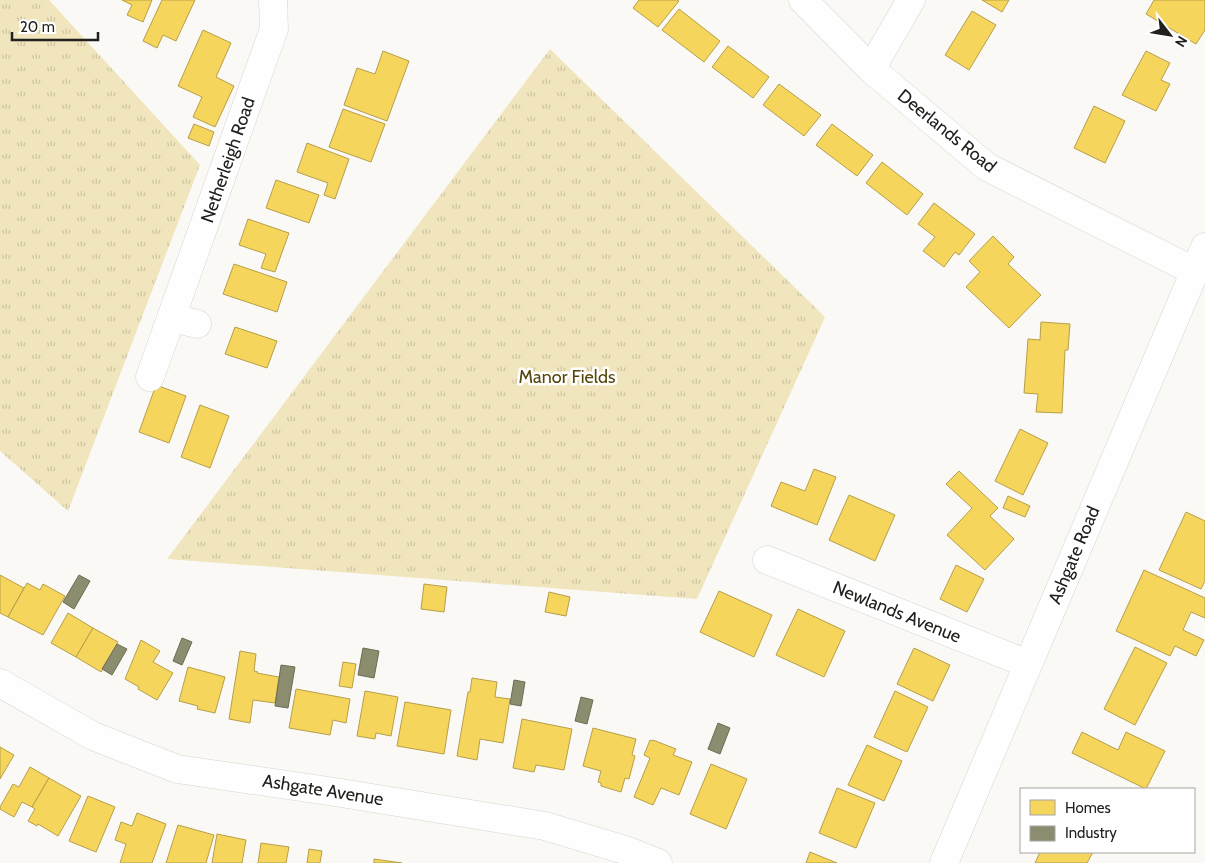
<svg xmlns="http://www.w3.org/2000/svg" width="1205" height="863" viewBox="0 0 1205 863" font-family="Cabin,sans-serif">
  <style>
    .grass { fill: url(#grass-tufts) }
    .homes { fill: #f6d55c; stroke: #b69f49 }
    .industry { fill: #8c8c6e; stroke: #6c6c56 }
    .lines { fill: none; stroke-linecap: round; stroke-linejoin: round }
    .minor-casing { stroke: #d5d4d1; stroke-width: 29 }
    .minor { stroke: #fefefe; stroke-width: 28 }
    .labels { text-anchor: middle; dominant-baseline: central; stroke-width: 5; stroke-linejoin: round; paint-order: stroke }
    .street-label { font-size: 18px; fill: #21201d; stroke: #fff }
    .park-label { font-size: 18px; fill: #56460c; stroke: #fff }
  </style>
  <defs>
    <pattern id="grass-tufts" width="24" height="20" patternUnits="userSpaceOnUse" patternTransform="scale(1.25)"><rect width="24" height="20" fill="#f1e5be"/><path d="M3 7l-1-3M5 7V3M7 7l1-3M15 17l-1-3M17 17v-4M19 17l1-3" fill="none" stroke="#cec4a3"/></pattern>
  </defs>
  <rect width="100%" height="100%" fill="#faf9f5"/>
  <g class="grass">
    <path d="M0,0H49L200,165L68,511L0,451Z"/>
    <path d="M550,49L825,317L697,599L167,559Z"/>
  </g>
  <g class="homes">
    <path d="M122,0H152L143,22L127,15L132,5Z"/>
    <path d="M162,0H195L176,41L163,35L157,48L143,41Z"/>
    <path d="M639,0H677L679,1L658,27L633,8Z"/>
    <path d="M982,0H1009L1002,12Z"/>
    <path d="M1154,0H1205V30L1196,44L1146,14Z"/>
    <path d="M679,9L720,41L704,62L662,30Z"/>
    <path d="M972,11L996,25L969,70L945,55Z"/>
    <path d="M203,30L231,43L216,77L234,86L215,127L193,117L202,97L178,86Z"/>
    <path d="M728,46L769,77L753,98L712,67Z"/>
    <path d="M383,51L409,61L387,121L344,105L357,68L375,74Z"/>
    <path d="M1146,51L1170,63L1161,80L1170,84L1156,111L1122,95Z"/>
    <path d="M779,84L821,115L804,136L763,105Z"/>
    <path d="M1094,106L1125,121L1105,163L1074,148Z"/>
    <path d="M343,109L385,124L371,162L329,147Z"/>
    <path d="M194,124L214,132L209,146L188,138Z"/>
    <path d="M832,124L873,155L857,176L816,145Z"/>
    <path d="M307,143L349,159L335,199L324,195L328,183L297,172Z"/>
    <path d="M882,162L923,194L907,215L866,183Z"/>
    <path d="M276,180L319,195L309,223L266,208Z"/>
    <path d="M934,203L975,234L959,255L955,252L944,267L923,251L935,237L918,224Z"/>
    <path d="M248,219L289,233L275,272L261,268L266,254L239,245Z"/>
    <path d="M993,236L1014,257L1008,264L1041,295L1009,328L966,287L980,272L969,261Z"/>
    <path d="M234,264L287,282L277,312L223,294Z"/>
    <path d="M1041,322L1070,324L1068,350H1065L1062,413L1036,412L1038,394L1024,393L1028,339L1040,340Z"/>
    <path d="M235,327L277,341L267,368L225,354Z"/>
    <path d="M156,385L186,396L169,443L139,432Z"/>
    <path d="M200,405L229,416L210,468L181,457Z"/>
    <path d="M1020,429L1048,443L1023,495L995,481Z"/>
    <path d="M814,469L836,477L817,525L771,506L781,482L805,491Z"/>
    <path d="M959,471L998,508L990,516L1014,539L985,570L947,535L972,508L946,484Z"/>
    <path d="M849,495L895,515L875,561L829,540Z"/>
    <path d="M1008,496L1030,506L1025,517L1003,508Z"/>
    <path d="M1186,512L1205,521V581L1201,589L1159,570Z"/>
    <path d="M956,565L984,579L967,612L940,599Z"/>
    <path d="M1144,570L1205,598V618L1191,612L1183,630L1204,640L1196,656L1175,646L1170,656L1116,631Z"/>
    <path d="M0,575L24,588L8,617L0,613Z"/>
    <path d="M27,583L40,590L43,584L65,596L43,635L8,617Z"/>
    <path d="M424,584L447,587L444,612L421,609Z"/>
    <path d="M719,591L772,615L754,657L700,632Z"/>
    <path d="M549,592L570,597L566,616L545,612Z"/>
    <path d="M798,609L845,631L824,677L776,655Z"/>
    <path d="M68,613L93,628L76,657L51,643Z"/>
    <path d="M93,628L118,642L101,672L76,657Z"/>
    <path d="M141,640L160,651L153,662L173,673L157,700L138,689L139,687L125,679Z"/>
    <path d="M1135,647L1167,663L1135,725L1104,709Z"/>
    <path d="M914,648L950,665L933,701L897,684Z"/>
    <path d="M240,651L256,654L254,671L258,672L257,673L279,677L275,703L253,700L250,723L229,719Z"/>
    <path d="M343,662L356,664L352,688L339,686Z"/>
    <path d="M188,667L225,677L215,713L197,709L198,706L179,701Z"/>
    <path d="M472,678L497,682L495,697L510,699L503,743L480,739L477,760L457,756L468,692H470Z"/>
    <path d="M296,689L350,699L346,723L333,720L330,735L289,728Z"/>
    <path d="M365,691L398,697L391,736L376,733L375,739L357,736Z"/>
    <path d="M895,691L928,707L907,752L874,737Z"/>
    <path d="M405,702L451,710L444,754L397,746Z"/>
    <path d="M522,719L572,729L564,770L536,765L534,772L513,768Z"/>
    <path d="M593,728L636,739L632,755L635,756L629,779L625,778L621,792L601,786V783L598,782L601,771L583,766Z"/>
    <path d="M1082,732L1118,750L1126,732L1165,751L1146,789L1072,753Z"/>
    <path d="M650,740L653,741V740L676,749L673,755L692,762L679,795L661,788L653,805L634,797L650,758L644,755Z"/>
    <path d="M867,745L902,761L884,801L848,785Z"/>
    <path d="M0,747L14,755L0,779Z"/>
    <path d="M711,764L747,779L726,829L690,814Z"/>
    <path d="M30,767L49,778L32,807L22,802L14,817L0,809V807L13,784L19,787Z"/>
    <path d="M49,778L81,796L58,836L38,824L37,826L28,821L35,809L32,807Z"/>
    <path d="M837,788L875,803L856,848L819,833Z"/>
    <path d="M88,796L115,807L96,852L69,841Z"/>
    <path d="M137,813L166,824L152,863H120L126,844L115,840L121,822L132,826Z"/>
    <path d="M178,825L214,835L206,863H166Z"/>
    <path d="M217,834L246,840L242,863H212Z"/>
    <path d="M261,843L289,847L286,863H258Z"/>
    <path d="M309,849L322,851L320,863H307Z"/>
    <path d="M810,852L837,863H806Z"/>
    <path d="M1040,852H1093L1087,863H1035Z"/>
    <path d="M374,859L402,863H374Z"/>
  </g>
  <g class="industry">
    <path d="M79,575L90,581L74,609L63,602Z"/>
    <path d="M182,638L192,642L182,665L173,661Z"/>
    <path d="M117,644L127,649L112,675L102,669Z"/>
    <path d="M363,648L379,651L374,678L358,675Z"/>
    <path d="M281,665L295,667L288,708L275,706Z"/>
    <path d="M514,680L525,682L521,706L510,704Z"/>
    <path d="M581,697L593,700L587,724L575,721Z"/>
    <path d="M718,723L730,728L720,754L708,749Z"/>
  </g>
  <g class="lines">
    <g class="minor-casing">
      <g id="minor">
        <path d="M803,0L871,69L987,167L1194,271"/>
        <path d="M871,69L911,0"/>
        <path d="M172,318L197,324"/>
        <path d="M150,377L274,29L273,0"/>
        <path d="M767,560L1028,664"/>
        <path d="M0,683L93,736L177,769L335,792L545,826L628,851L658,863"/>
        <path d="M944,863L1205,247"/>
      </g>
    </g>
    <use href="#minor" class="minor"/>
  </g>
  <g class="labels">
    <g class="street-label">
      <text transform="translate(947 131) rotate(39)">Deerlands Road</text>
      <text transform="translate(228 160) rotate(-71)">Netherleigh Road</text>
      <text transform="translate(1074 555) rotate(-67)">Ashgate Road</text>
      <text transform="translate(897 612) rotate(22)">Newlands Avenue</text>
      <text transform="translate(323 790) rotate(9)">Ashgate Avenue</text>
    </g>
    <g class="park-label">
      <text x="567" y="377">Manor Fields</text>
    </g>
  </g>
  <rect x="1020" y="788" width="175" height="65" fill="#ffffff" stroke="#a6a6a5"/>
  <rect x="1030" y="800" width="25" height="15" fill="#f6d55c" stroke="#a6a6a5"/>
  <text x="1065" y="813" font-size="15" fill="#21201d">Homes</text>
  <rect x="1030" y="826" width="25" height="15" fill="#8c8c6e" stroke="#a6a6a5"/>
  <text x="1065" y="838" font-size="15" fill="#21201d">Industry</text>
  <g transform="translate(1170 35) rotate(121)" stroke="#ffffff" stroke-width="4" paint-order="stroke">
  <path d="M0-4L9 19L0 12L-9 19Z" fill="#21201d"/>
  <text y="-8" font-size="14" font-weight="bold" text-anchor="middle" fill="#21201d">N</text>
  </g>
  <path d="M12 32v8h86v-8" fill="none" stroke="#21201d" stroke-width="2.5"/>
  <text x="20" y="32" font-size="15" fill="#21201d" stroke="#ffffff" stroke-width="4" paint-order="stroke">20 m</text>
</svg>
